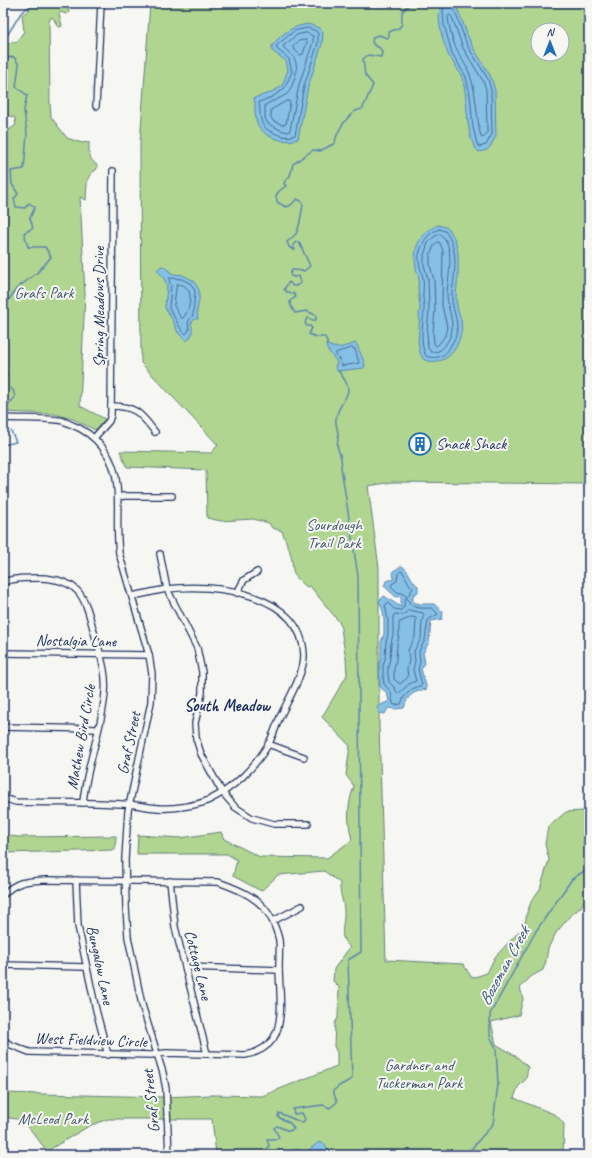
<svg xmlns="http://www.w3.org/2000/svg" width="592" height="1158" viewBox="0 0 592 1158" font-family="Caveat,sans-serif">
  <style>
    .green { fill: #b0d591; stroke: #668278; fill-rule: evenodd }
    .water { fill: #86c0e5; stroke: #5b86af }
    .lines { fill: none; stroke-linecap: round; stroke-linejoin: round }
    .shore { stroke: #466994; stroke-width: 1 }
    .stream { stroke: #5b86af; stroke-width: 1.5 }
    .minor-casing { stroke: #1b2f5e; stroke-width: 8 }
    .minor { stroke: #f6f6f2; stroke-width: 5.5 }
    .labels { text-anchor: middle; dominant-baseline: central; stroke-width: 4; stroke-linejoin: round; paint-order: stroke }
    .park-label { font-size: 16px; fill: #40586b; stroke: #f6f6f2 }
    .street-label { font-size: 16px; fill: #1b2f5e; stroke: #f6f6f2 }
    .poi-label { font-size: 16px; fill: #1b2f5e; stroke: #f6f6f2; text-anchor: start }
    .neighbourhood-label { font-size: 17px; font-weight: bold; fill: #1b2f5e; stroke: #f6f6f2 }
    .water-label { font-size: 17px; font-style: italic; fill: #365380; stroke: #f6f6f2 }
  </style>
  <rect width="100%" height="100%" fill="#f6f6f2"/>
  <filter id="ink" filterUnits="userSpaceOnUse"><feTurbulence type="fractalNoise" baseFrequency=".025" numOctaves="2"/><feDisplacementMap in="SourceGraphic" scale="8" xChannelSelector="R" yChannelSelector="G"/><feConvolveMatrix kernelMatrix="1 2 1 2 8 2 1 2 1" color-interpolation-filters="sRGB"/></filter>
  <g filter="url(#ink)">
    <g class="green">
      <path d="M30,3H67L69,12L67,14L60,12L59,14L62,26L60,27L57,26L54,19L51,17L49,22L50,104L51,117L67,138L82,143L89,142C89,155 88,158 98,166L96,170C85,175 87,189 86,200L80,197L85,294L80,406L105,419L95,430L73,419L54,414L3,412V134L16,125L15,118L3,113V47L13,41L16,43L24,31L22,15L29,10Z"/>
      <path d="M150,3H589V484L393,482L368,486L379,568V726L386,960L463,964L472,978L487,973L495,957L525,925L527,912L532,900L540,889L549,860L545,844L548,827L566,812L583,811L589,813V892L581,907L569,917L556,933L548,948L546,961L543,970L532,976L520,987L523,999L519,1015L491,1022L496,1044L517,1057L528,1067L526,1079L518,1087L514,1098L556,1115L564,1124L563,1155H216L212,1119H108L89,1126L47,1151L23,1120L3,1117V1093L162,1097L213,1095L262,1096L337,1066V1053L334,1046L335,1023L338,1018L339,987L333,981L334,969L350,947C337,937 345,925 344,911C344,902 339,893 340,883L324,871L278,875L261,891L233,876L237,860L227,854H137L138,835L180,838L221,832L224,839L260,857L327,858L352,840C347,819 347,807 354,786L346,775L350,746L322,717L347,675L346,659L340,623L310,586L307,587C287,571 296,573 290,552C288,545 284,538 282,531L272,528L269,523L253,519L221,521L207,518L206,470L127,467L120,451L211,453L218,445L141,363L140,143ZM538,30H562V54H538Z"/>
      <path d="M3,834L17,837L116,836L115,850L5,853L3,854Z"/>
    </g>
    <g class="water">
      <path d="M443,3H454L456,5L471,44L491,77L495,90L496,136L490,147L487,150L479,152C464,140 469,97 462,78C459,69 452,62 448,54C443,41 434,14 443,3Z"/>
      <path d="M308,24L319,28L323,33L322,44L308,87L298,139C283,144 260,137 256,120C254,113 256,105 254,98L270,93L282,86L288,70L286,61L272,51V46C283,32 291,27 308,24Z"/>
      <path d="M438,225L448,228C461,245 458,260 458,280L457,283C457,290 455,297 457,305C457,310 460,315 461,320C464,334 456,355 442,360C435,362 429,362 423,359C414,344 421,328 419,313L420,310C420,302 418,293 418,286C418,284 419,282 419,280C419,276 416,272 416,267C412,248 420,233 438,225Z"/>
      <path d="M163,266L173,274L183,275L194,281L199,290V301L197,311L198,319H195L191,323C193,330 193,336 187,341L178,333L173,321L165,308L167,285L163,277L157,270L160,267Z"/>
      <path d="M356,343L365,364L364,368L337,371L335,367L337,362L327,349L326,344C338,351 344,346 356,343Z"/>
      <path d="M402,566C410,571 410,580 418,586V592L413,595V602L420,604H434L443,612L442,619L431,621L429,642L423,653L425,663L421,669L427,689C413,692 408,694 404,708L395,709L388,708L385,714L379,713L377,707L389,701L387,693L380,687L379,664L381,659V642L384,634V620L383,611L379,601L384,596L401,607V596L396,597L384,586L386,581L394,579L393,571Z"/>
      <path d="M319,1142L325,1144L328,1151V1155H288L294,1150H301L305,1153Z"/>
    </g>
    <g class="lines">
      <g class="shore">
        <path d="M445,3L443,11L444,25L452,53L466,77L470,95L473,127L477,144L479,147L486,145L492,134L491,90L488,79L467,45L452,3"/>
        <path d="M450,15L452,17L463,48L483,81L486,89L487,129V133L483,138L481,137C476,117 477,95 470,75C467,66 461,59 457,50C452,40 449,28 448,17Z"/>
        <path d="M308,28L316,31L318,34V43L304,86L295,135C290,137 284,137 279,135C257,127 262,122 259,102L272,97L284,89L292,72L289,59L277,49L276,46L294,31Z"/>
        <path d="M307,33L313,36V42L299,85L290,130L289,132L283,131L268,124L265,118V105C271,101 280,99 287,94C290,91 291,87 293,83C299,66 298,59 284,48L283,46L297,35Z"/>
        <path d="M306,40L307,42L303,54L300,55L293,48V46L299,41Z"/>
        <path d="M287,101H289L290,103L286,124L283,125L273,121L271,117V110Z"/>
        <path d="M439,229L445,231C459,249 455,272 452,292C450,313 465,325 451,345C449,350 446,354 441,356C436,358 431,358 426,356C419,343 423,324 424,310C425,304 422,299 423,294C423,289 424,284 423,279C422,270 416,260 420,251C424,240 427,234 439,229Z"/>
        <path d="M440,234C456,244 448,278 447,293C447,313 459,326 446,344C442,350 439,352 431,352L428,348L427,332L429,310L428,280L424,265V255L428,243L434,237Z"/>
        <path d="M438,242L440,243L443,251L442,305L447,327L445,336L438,345L436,346L434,344L433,332L435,310L434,280L430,265V255L434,246Z"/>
        <path d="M170,278L182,279L191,284L195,291L193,315L188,322L189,330L186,334L182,331L169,308L171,286L169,280Z"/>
        <path d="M177,284C196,284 191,309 183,318H181L174,306Z"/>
        <path d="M352,348L355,349L359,363L342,366L340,361L336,355V353Z"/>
        <path d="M401,571L403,572L409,584L413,588L407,597L402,593L397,592L391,586L392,584L397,581L398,574Z"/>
        <path d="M406,598L408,599C410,610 423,608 432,608L438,614L428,620L425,640L419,651L420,662L418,669L422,685L412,689L404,697L401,704L395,705L393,704L391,692L384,684L383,676V665L385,659L386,642L388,634V620L385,605L388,603L394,609L401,610L404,607L405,599Z"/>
        <path d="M409,610L423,613L424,615L422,621L421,639L414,651L415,661L413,670L416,681L409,684L398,694L394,687L389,682L388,675V666L390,659L391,643L393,635V616L395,614L403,615Z"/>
        <path d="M412,617L416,618V620L415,637L408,650L409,660L407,669L408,677L400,684L394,679V668L396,660L397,644L399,636V623Z"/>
      </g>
      <g class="stream">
        <path d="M3,42L21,13L31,5V3"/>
        <path d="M3,58L14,57L19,65L16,87L27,95L24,110L27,134L24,169L11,171L12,184L18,194L14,199L16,207L25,208L29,203L35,207L30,218L33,228L24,233L28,247H45L51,257L37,273L17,288L3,308"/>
        <path d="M327,345V341L325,337H316L309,334L312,328L310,326H307L305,323L306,320L308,318L312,320H316V315L306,311L295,313C292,309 290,306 290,301L296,297L293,293L287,292L284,289L289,282L293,286H296L301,283L299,276L294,277L291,276L290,274L292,270L304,271L310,266L299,242H296L293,245L295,250H294L289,247L287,242L296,234L299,226L303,205L301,201L297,199L291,205L286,207L277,202L276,196L279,191L286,186L284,184L285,181L290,176L293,164L313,150L320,151L335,143C336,133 345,119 354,112C356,110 361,110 363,108L373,85L365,75L363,59L368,55L381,57L382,52L380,48L374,45L372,42L373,37L379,35L387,38L389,37V32L399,28L402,24C402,15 400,11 408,6L409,3"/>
        <path d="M3,371L7,375L3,382L6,384"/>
        <path d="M6,408L15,397L13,390L10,388"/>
        <path d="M3,445L16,442L11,431"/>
        <path d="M260,1155L266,1151L269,1146L267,1139H276L279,1137L274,1128L277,1126L289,1131L294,1129L290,1123L278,1117L279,1113L303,1123L305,1119L302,1113L294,1114L293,1109L323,1105L330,1108L337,1102L333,1091L339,1086L352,1079L348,960L361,952L358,576L341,467C343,458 340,456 338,449C336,444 339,439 338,434C338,429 335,424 336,419C340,396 359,396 339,372L340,371"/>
        <path d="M466,1155L493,1124L498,1084L496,1048L490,1036V1014L536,931L572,879L589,868"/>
      </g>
      <g class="minor-casing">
        <g id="minor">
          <path d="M96,106L101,3"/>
          <path d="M111,406C136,406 141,414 155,432"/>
          <path d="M3,418C21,419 40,418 58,420C62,420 66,422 70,424C97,434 115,457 117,486C119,508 116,531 119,553L149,655L152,674L151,702L128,811L125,859L126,908L128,937L142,1005L163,1073L166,1089L169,1155"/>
          <path d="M94,438L109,421L111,415L113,171"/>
          <path d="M118,497L124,496H172"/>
          <path d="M160,554L167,589L197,648L202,672V693L195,723L196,738L201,754L222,792L235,807L252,818L274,824H308"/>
          <path d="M3,582C15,578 26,578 39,578C85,579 85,602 96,639C101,657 107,674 105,693C102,730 86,766 83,803"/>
          <path d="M237,593L244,580L257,572"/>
          <path d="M3,653L149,655"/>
          <path d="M3,727L98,729"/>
          <path d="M268,744L304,757"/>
          <path d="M3,798L16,802C52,803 87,802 122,804C135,804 146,807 158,808C172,809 196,806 209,800C233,789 255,767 268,745C273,736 276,726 280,717C288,700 304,674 304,655C302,593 215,583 167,589C156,591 143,594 132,596"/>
          <path d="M76,880L78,926L96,1010L108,1055"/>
          <path d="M170,881L175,927L207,1054"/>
          <path d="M3,895C16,881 27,881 45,880L218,882C241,890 263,899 273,922C275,927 278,934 279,940C280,948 279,958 279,967C279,988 285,1021 273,1039C266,1049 256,1053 245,1055L166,1053L151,1055L29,1052L9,1044L3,1039"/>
          <path d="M273,921L302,906"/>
          <path d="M3,965L86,967"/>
          <path d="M186,967L279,970"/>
        </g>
      </g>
      <use href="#minor" class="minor"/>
    </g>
  </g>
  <defs>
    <g id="building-ring" transform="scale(1.15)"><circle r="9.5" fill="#f6f6f2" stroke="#1f6fb2" stroke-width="1.5"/><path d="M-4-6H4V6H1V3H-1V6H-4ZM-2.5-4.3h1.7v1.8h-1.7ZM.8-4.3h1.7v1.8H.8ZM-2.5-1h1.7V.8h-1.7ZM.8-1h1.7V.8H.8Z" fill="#1f6fb2"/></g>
  </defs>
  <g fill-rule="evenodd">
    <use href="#building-ring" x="420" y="444"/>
  </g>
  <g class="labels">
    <g class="park-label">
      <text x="44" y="293">Grafs Park</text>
      <text x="334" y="525">Sourdough<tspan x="334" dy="18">Trail Park</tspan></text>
      <text x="419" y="1065">Gardner and<tspan x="419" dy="18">Tuckerman Park</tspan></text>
      <text x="53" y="1119">McLeod Park</text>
    </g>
    <g class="street-label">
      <text transform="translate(99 307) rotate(-90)">Spring Meadows Drive</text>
      <text transform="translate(76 641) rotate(1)">Nostalgia Lane</text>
      <text transform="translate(81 737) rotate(-80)">Mathew Bird Circle</text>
      <text transform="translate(129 743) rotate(-78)">Graf Street</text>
      <text transform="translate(100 965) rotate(78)">Bungalow Lane</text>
      <text transform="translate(198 965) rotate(76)">Cottage Lane</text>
      <text transform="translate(91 1040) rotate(2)">West Fieldview Circle</text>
      <text transform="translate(151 1101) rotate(-96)">Graf Street</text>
    </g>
    <g class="poi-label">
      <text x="436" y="444">Snack Shack</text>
    </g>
    <g class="neighbourhood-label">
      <text x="227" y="705">South Meadow</text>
    </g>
    <g class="water-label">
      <text transform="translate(504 966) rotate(-61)">Bozeman Creek</text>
    </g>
  </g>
  <rect width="592" height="1158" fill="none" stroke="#f6f6f2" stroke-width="16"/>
  <rect x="8" y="8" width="576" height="1142" fill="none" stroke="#1b2f5e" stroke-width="1.5" filter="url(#ink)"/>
  <g transform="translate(550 42)"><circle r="19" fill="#f6f6f2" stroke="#9ea6b7"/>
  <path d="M0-3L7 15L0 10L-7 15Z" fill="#1f6fb2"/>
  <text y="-6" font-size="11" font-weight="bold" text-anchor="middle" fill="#1b2f5e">N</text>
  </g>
</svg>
